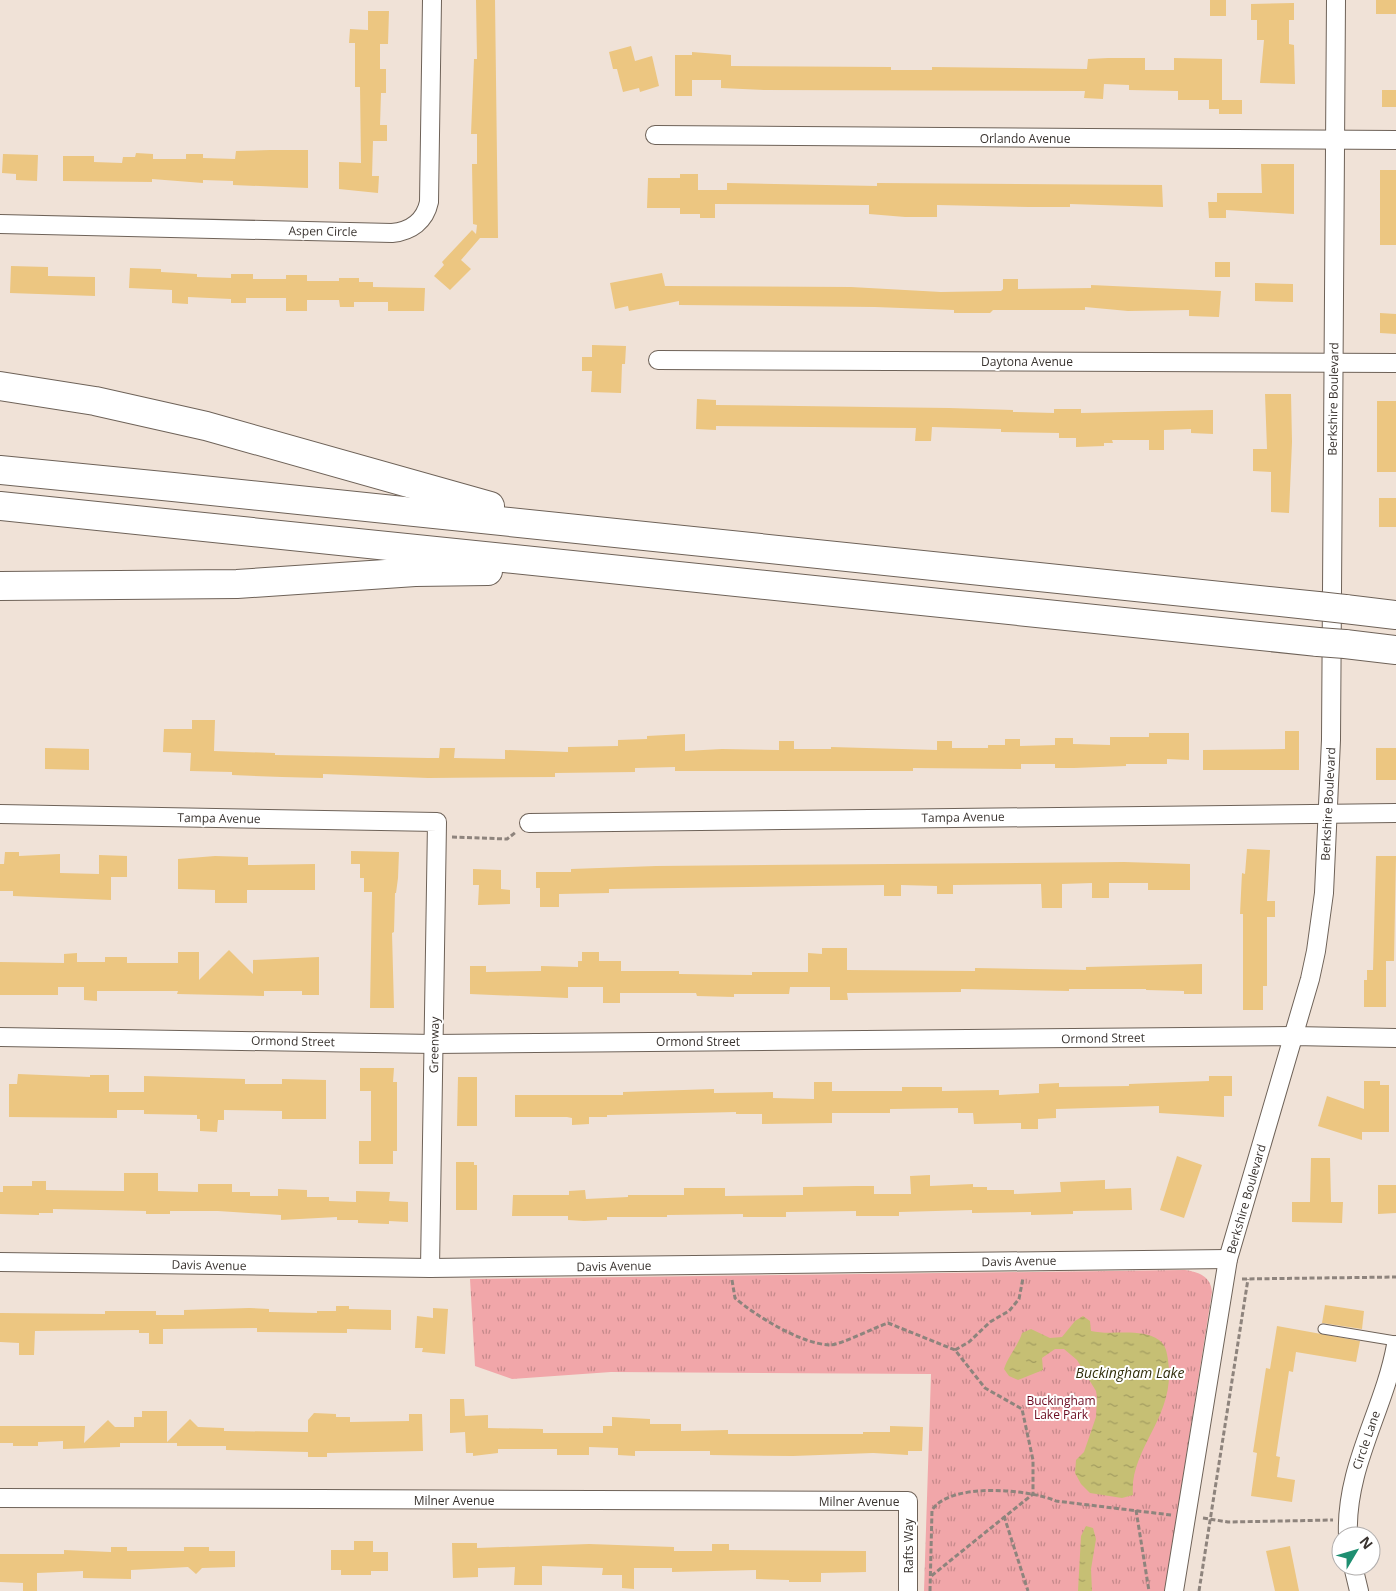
<svg xmlns="http://www.w3.org/2000/svg" width="1396" height="1591" viewBox="0 0 1396 1591" font-family="'Open Sans',sans-serif">
  <style>
    .park { fill: url(#park-tufts) }
    .water { fill: url(#water-ripples) }
    .building { fill: #ecc681 }
    .lines { fill: none; stroke-linecap: round; stroke-linejoin: round }
    .service-casing { stroke: #6e6258; stroke-width: 11 }
    .minor-casing { stroke: #6e6258; stroke-width: 20 }
    .motorway-casing { stroke: #6e6258; stroke-width: 30 }
    .path { stroke: #8e847d; stroke-width: 3; stroke-dasharray: 5 2.5; stroke-linecap: butt }
    .service { stroke: #fff; stroke-width: 9 }
    .minor { stroke: #fff; stroke-width: 18 }
    .motorway { stroke: #fff; stroke-width: 28 }
    .motorway-bridge-casing { stroke: #6e6258; stroke-width: 30; stroke-linecap: butt }
    .motorway-bridge { stroke: #fff; stroke-width: 28 }
    .labels { text-anchor: middle; dominant-baseline: central; stroke-width: 4; stroke-linejoin: round; paint-order: stroke }
    .street-label { font-size: 12px; fill: #39332f; stroke: #fff }
    .park-label { font-size: 12px; fill: #6b0a20; stroke: #fff }
    .water-label { font-size: 14px; font-style: italic; fill: #312e0c; stroke: #fff }
  </style>
  <defs>
    <pattern id="park-tufts" width="24" height="20" patternUnits="userSpaceOnUse" patternTransform="scale(1.25)"><rect width="24" height="20" fill="#f1a6a9"/><path d="M3 7l-1-3M5 7V3M7 7l1-3M15 17l-1-3M17 17v-4M19 17l1-3" fill="none" stroke="#c4888a"/></pattern>
    <pattern id="water-ripples" width="26" height="14" patternUnits="userSpaceOnUse" patternTransform="scale(1.25)"><rect width="26" height="14" fill="#c6bf74"/><path d="M2 4q2-2 4 0t4 0M15 11q2-2 4 0t4 0" fill="none" stroke="#a29c60"/></pattern>
  </defs>
  <rect width="100%" height="100%" fill="#f0e2d7"/>
  <path class="park" d="M1185,1270C1198,1272 1211,1276 1212,1292L1165,1591H924L931,1374L611,1372L512,1379L475,1366L470,1279Z"/>
  <g class="water">
    <path d="M1083,1316L1090,1321L1091,1331C1111,1336 1140,1327 1159,1340C1166,1345 1167,1353 1168,1360C1177,1416 1129,1448 1133,1495L1122,1498L1090,1493L1081,1484L1075,1473L1076,1460L1084,1452L1096,1417L1097,1397L1096,1391L1077,1360L1064,1349H1055L1042,1358L1043,1370L1018,1380L1009,1376L1004,1369C1008,1356 1018,1346 1022,1333L1031,1329L1050,1338L1062,1337L1075,1321Z"/>
    <path d="M1086,1526L1093,1528L1096,1539L1091,1569L1092,1591H1078L1081,1536Z"/>
  </g>
  <g class="building">
    <path d="M476,0H495L498,238H480L461,260L471,269L450,290L434,276L444,265L442,262L472,230L476,234L477,225L473,224L472,164H477V134H471L474,59H477Z"/>
    <rect x="1210" y="0" width="16" height="16"/>
    <rect x="1376" y="0" width="20" height="14"/>
    <path d="M1294,3V20H1289V44L1294,45L1295,84L1260,83L1264,40H1257V20H1251V4Z"/>
    <path d="M368,11H389L388,44H380V69H386V93H381L380,125H387V141H373L372,176H379L378,193L339,189V162L361,163L360,87H355V43H349L350,29L368,30Z"/>
    <path d="M631,46L635,61L652,56L659,86L640,92L639,88L623,92L617,69H613L609,52Z"/>
    <path d="M692,52L731,55V66L891,67V70H932V67L1087,69L1088,59L1108,58H1145V70H1174V58L1222,59V100H1242V114H1219V109H1209V100H1178V91L1129,90V85L1104,84L1103,99L1084,98L1085,91L764,90L721,88V80H692V96H675V55H692Z"/>
    <rect x="1382" y="90" width="14" height="17"/>
    <path d="M270,150H308V188L233,185V181L203,180V183L152,179V182L63,181V156H94V162L122,163L123,157H135L136,153L153,154V159H186V154H203V158L235,159L236,151Z"/>
    <path d="M3,154L38,155L37,181L16,180V174L2,173Z"/>
    <path d="M1261,164H1294V214L1226,210V218H1209L1208,202H1217V193H1262Z"/>
    <rect x="1380" y="170" width="16" height="75"/>
    <path d="M680,174H698V190H727V183L877,186V183L1162,185L1163,207L1070,204V207H1029L937,205V217H905L869,214V205L715,204V218H700V214H680V208H647L648,178H680Z"/>
    <rect x="1215" y="262" width="15" height="15"/>
    <path d="M11,266L48,267V276L95,277V296L10,293Z"/>
    <path d="M130,268L161,269V272L197,274V277L231,278V274H253V279H286V275H307V281H339V278H359V282H373V287L425,288L424,311H388V302H354V307H340L339,300H307V311H286V298H246V303H231V299L188,297V304L172,303V290L129,288Z"/>
    <path d="M662,273L665,286L851,287L941,292L1001,291L1003,289V279H1018V289L1091,288V285L1221,291L1219,317L1189,316V310L1128,311L1085,307V310H993L990,313H954V310L875,307L679,305V301L629,311L628,306L615,309L610,283Z"/>
    <path d="M1255,283L1293,284V302L1255,301Z"/>
    <path d="M1380,313L1396,314V334L1380,333Z"/>
    <path d="M592,345L626,346L625,364H622L621,393L591,392L592,371H582V357H592Z"/>
    <path d="M1265,394H1291L1292,442L1289,513L1271,512V472L1253,471V449H1267Z"/>
    <path d="M697,399L716,400V405L949,408L1013,410V412L1054,413V409H1081V413L1213,410V434L1191,433V429L1164,430V450H1149V440H1112L1113,443H1104V446L1076,447V438H1059V433L1001,432V429L932,427L931,441H915L916,428L716,426V430L696,429Z"/>
    <rect x="1377" y="401" width="19" height="71"/>
    <rect x="1379" y="498" width="17" height="29"/>
    <path d="M192,720H215L214,751L275,753V755L428,758H439L440,748H455L454,758L505,759V750L568,752V747L618,746V740L647,739V736L685,734V751L722,749L779,750V741H794V749H831V747L937,750V741H952V748H988V745H1005V739H1020V746L1055,745V738H1073V744L1110,745V737H1149V733H1189V760L1167,759V764H1126V766L1074,768H1055V764H1021V769L913,768V771H675V767L635,768V772L555,773V777L428,778L323,774V778L282,777L232,775V772L190,771L191,753L163,752L164,729H192Z"/>
    <path d="M1285,731H1299V770H1203V750L1285,749Z"/>
    <path d="M45,748L89,749V770L45,769Z"/>
    <rect x="1376" y="748" width="20" height="32"/>
    <path d="M1247,849L1270,850L1267,901H1275V917H1267V986H1263V1010H1243V914H1240L1242,873L1245,874Z"/>
    <path d="M351,851L399,852L398,878L396,893H395L394,932L392,933L394,1008H370L372,892H364V878H360V864H351Z"/>
    <path d="M5,852H19V856L60,854V873L99,874V855L127,856V877H111V900L13,896V891H0V864H4Z"/>
    <path d="M215,856L248,857V865L315,864V890H247V903H215V890L178,889V859Z"/>
    <path d="M1376,856H1396L1394,961H1386V1007H1364V980H1367V970H1373Z"/>
    <path d="M1124,862L1190,864V890H1148V883H1109V898H1092V883L1062,884V908H1042L1041,884L953,885V894H937V886L901,885V896H884V885L609,889V893L559,894V907H540V888H536V872H571V869L656,866Z"/>
    <path d="M473,869L501,870V889L510,890V904L478,905L479,885H473Z"/>
    <path d="M822,948H847V970L975,971V968L1086,970V967L1202,964V994H1184V991L1146,990V989H1069V991L961,989V992L847,993L848,1000H830V987H790L789,994H734V997L697,996L696,993H620V1003H603V987H568V998L470,994V966H486V972L541,971V966L578,967V961H582V952H599V961H621V971H679V974L752,975V972H808V953L822,954Z"/>
    <path d="M229,950L253,974V960L319,957V995H302V991H264V996L177,994L178,991H97V1001L84,1000V987H58V995H0V962L64,963V954L77,953V962H105V957H127V963H178V952H199V980Z"/>
    <path d="M360,1068H394L393,1082H397V1151H393V1164H359V1141H371V1091H360Z"/>
    <path d="M18,1074L90,1077V1075H109V1092H144V1076L245,1079V1084H282V1079L326,1080V1119H282V1111L224,1110V1120H218L217,1132L200,1131V1119H197V1115L144,1114V1110H117V1118L9,1117V1084H17Z"/>
    <path d="M1209,1076H1232V1096H1224V1117L1159,1113V1106L1056,1109V1118L1038,1119V1129H1021V1123L974,1124L973,1113H958V1108L890,1109V1113H832V1123L762,1124V1114H736V1112L607,1115V1117H589V1124L572,1125V1118L567,1117H515V1095H623V1092L714,1089V1093L773,1092V1098L814,1099V1082H832V1091H902V1087H942V1091L999,1090V1095L1039,1093V1084L1059,1083V1087L1129,1086V1084L1209,1081Z"/>
    <path d="M458,1077H477V1126H457Z"/>
    <path d="M1364,1081H1380V1085H1389V1132H1362V1140L1318,1126L1327,1096L1364,1109Z"/>
    <path d="M1177,1156L1202,1165L1184,1218L1160,1210Z"/>
    <path d="M1311,1158H1330L1331,1202H1343L1342,1223L1292,1222V1202H1310Z"/>
    <path d="M456,1162H474V1165H477V1210H456Z"/>
    <path d="M124,1173H158V1191L198,1192V1184H232V1192H250V1196H278V1189L307,1190V1197H329V1201L356,1202V1191L390,1192L389,1201L408,1202V1222L389,1221V1224L358,1223V1220H337V1217L281,1220V1215L218,1211H170V1214H146V1211L53,1209V1213H39V1215L0,1214V1192H3V1186H32V1181H46V1190L124,1191Z"/>
    <path d="M930,1175V1186L973,1184V1187H987V1190H1014V1194L1061,1192L1060,1182L1105,1180V1189L1131,1188L1132,1210L1073,1211V1214L1031,1215V1212L972,1213V1210L899,1212V1216H856V1211L786,1212V1217H743V1214L667,1215V1217H607V1220L584,1221L568,1220V1216H512L513,1195H569V1191L585,1190L586,1199L628,1197V1195H684V1188H725V1196L803,1195V1187L856,1186H874V1194H911L910,1176Z"/>
    <path d="M1378,1185H1396V1213L1378,1214Z"/>
    <path d="M1325,1305L1364,1311L1362,1329L1322,1323Z"/>
    <path d="M336,1306H349V1309L391,1310V1330L347,1329V1333L257,1332V1328L163,1329V1344H149V1333H139V1330L35,1331L34,1355H19V1343L0,1342V1313L105,1314V1311H156V1315H184V1310L249,1308L269,1309V1312L317,1313V1311H336Z"/>
    <path d="M433,1308L448,1309L445,1354L422,1352L423,1348H415L417,1316L433,1318Z"/>
    <path d="M1277,1326L1360,1341L1356,1362L1296,1352L1293,1372L1289,1371L1276,1456L1280,1457L1277,1477L1295,1480L1292,1502L1251,1496L1257,1453L1253,1452L1266,1368L1270,1369Z"/>
    <path d="M450,1399H464L465,1416L488,1415V1428L543,1429V1433H603V1426H612V1417L650,1419V1424H681V1431L728,1430V1434H863V1432H890V1426L923,1427L922,1451H908V1455L873,1453L793,1456L710,1455V1451H635V1456L618,1455V1448L589,1447V1455H557V1449H498V1453L473,1456V1453H466L465,1432L450,1433Z"/>
    <path d="M142,1411H167V1442L190,1419L198,1427L224,1428V1431L308,1432V1420L314,1413L336,1414V1417H350V1422L409,1421V1414H422L423,1451L327,1453V1457H308V1452L226,1450V1446H177V1443H120V1447L63,1449V1441L38,1442V1446H13V1443H0V1426H85L84,1443L108,1420L115,1427H134V1417H142Z"/>
    <path d="M354,1541H373V1552H388V1571H371V1575H341V1570H331V1550H354Z"/>
    <path d="M452,1543H477V1548L589,1544L674,1547V1551H712V1544H729V1550L866,1551V1572L821,1573V1582H789V1580L756,1579V1570L672,1572V1568H634V1589L622,1588V1575H602L603,1568L542,1566V1585H514L515,1567L478,1568V1577L453,1578Z"/>
    <path d="M1290,1546L1299,1591H1275L1266,1551Z"/>
    <path d="M111,1547H127V1551H184V1547H209V1551H235V1567L202,1568L196,1574L188,1567L131,1570V1579L83,1578V1571L37,1573V1591H23V1583L0,1582V1554H64V1550L111,1552Z"/>
  </g>
  <g class="lines">
    <g class="service-casing">
      <path id="service" d="M1323,1329L1396,1341"/>
    </g>
    <g class="minor-casing">
      <g id="minor">
        <path d="M655,135L1396,140"/>
        <path d="M0,224L392,233C411,231 425,221 429,202L432,0"/>
        <path d="M658,360L1396,363"/>
        <path d="M0,814L437,822L430,1268"/>
        <path d="M529,823L1396,813"/>
        <path d="M0,1037L434,1044L1293,1036L1396,1038"/>
        <path d="M0,1262L430,1268L1228,1259"/>
        <path d="M0,1498L908,1501V1591"/>
        <path d="M1348,1536C1345,1467 1384,1411 1396,1345"/>
        <path d="M1353,1566L1359,1591"/>
        <path d="M1174,1591L1228,1259L1310,979L1316,951L1324,893L1331,740L1336,0"/>
      </g>
    </g>
    <g class="motorway-casing">
      <g id="motorway">
        <path d="M0,386L95,401L206,426L490,506"/>
        <path d="M0,470L173,487L1318,606"/>
        <path d="M0,506L1318,642"/>
        <path d="M0,586L237,584L415,572L488,571"/>
        <path d="M1345,609L1396,615"/>
        <path d="M1345,644L1396,650"/>
      </g>
    </g>
    <g class="path">
      <path d="M452,837L507,839L516,832"/>
      <path d="M1242,1279L1396,1277"/>
      <path d="M732,1280L735,1298C756,1316 801,1344 830,1345C840,1345 876,1327 888,1323L955,1350L985,1388L1022,1409L1033,1460V1494L930,1577"/>
      <path d="M955,1350L969,1342L990,1322L1009,1311L1019,1299L1023,1278"/>
      <path d="M1136,1510L1149,1591"/>
      <path d="M1004,1516L1028,1591"/>
      <path d="M1203,1518L1228,1522L1333,1520"/>
      <path d="M930,1591L932,1510C950,1482 1029,1489 1056,1501L1171,1515"/>
      <path d="M1199,1591L1248,1279"/>
    </g>
    <use href="#service" class="service"/>
    <use href="#minor" class="minor"/>
    <use href="#motorway" class="motorway"/>
    <g class="motorway-bridge-casing">
      <g id="motorway-bridge">
        <path d="M1318,606L1345,609"/>
        <path d="M1318,642L1345,644"/>
      </g>
    </g>
    <use href="#motorway-bridge" class="motorway-bridge"/>
  </g>
  <g class="labels">
    <g class="street-label">
      <text x="1025" y="138">Orlando Avenue</text>
      <text transform="translate(323 231) rotate(1)">Aspen Circle</text>
      <text x="1027" y="361">Daytona Avenue</text>
      <text transform="translate(1333 399) rotate(-89)">Berkshire Boulevard</text>
      <text transform="translate(1328 804) rotate(-87)">Berkshire Boulevard</text>
      <text transform="translate(963 817) rotate(-1)">Tampa Avenue</text>
      <text transform="translate(219 818) rotate(1)">Tampa Avenue</text>
      <text transform="translate(1103 1038) rotate(-1)">Ormond Street</text>
      <text transform="translate(293 1041) rotate(1)">Ormond Street</text>
      <text x="698" y="1041">Ormond Street</text>
      <text transform="translate(434 1045) rotate(-89)">Greenway</text>
      <text transform="translate(1246 1199) rotate(-74)">Berkshire Boulevard</text>
      <text transform="translate(1019 1261) rotate(-1)">Davis Avenue</text>
      <text transform="translate(209 1265) rotate(1)">Davis Avenue</text>
      <text transform="translate(614 1266) rotate(-1)">Davis Avenue</text>
      <text transform="translate(1366 1440) rotate(-71)">Circle Lane</text>
      <text x="454" y="1500">Milner Avenue</text>
      <text x="859" y="1501">Milner Avenue</text>
      <text transform="translate(908 1546) rotate(-90)">Rafts Way</text>
    </g>
    <g class="park-label">
      <text x="1061" y="1400">Buckingham<tspan x="1061" dy="14">Lake Park</tspan></text>
    </g>
    <g class="water-label">
      <text x="1130" y="1372">Buckingham Lake</text>
    </g>
  </g>
  <g transform="translate(1356 1551) rotate(52)"><circle r="24" fill="#ffffff" stroke="#b0adac"/>
  <path d="M0-4L9 19L0 12L-9 19Z" fill="#1e8f71"/>
  <text y="-8" font-size="14" font-weight="bold" text-anchor="middle" fill="#39332f">N</text>
  </g>
</svg>
